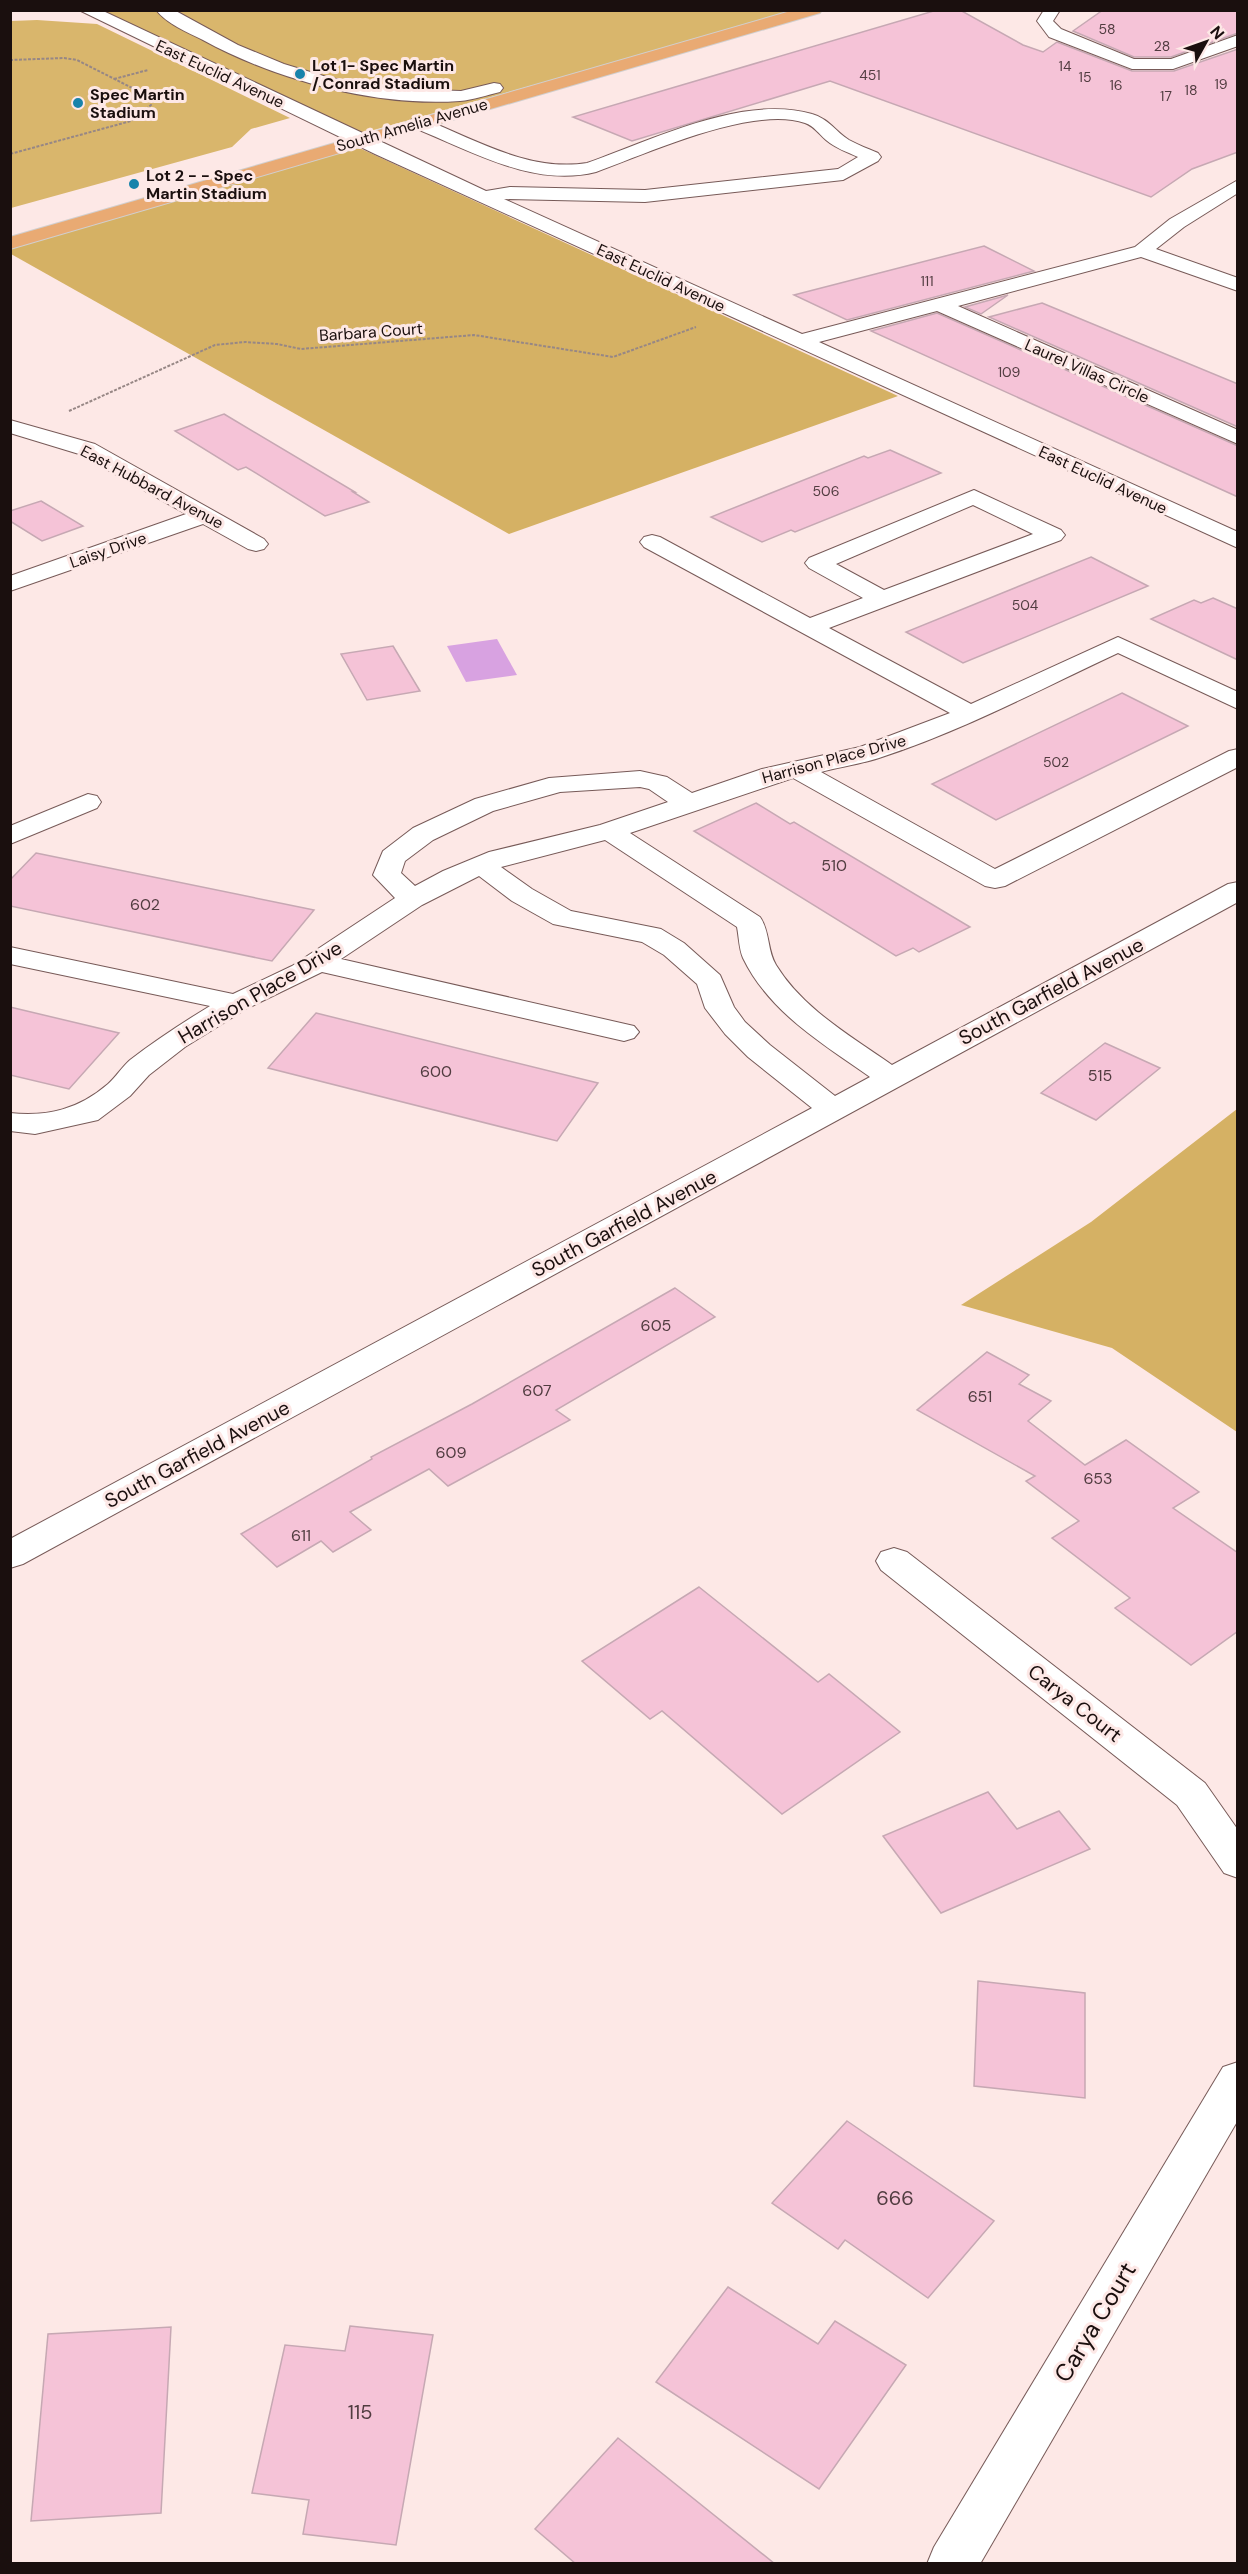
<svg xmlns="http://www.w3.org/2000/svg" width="1248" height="2574" viewBox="0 0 1248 2574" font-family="'DM Sans',sans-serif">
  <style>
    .green { fill: #d9b66c }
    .forest { fill: #d5b164 }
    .water { fill: #d8a2e1 }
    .building { fill: #f5c3d7; stroke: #c6a8b3; stroke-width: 1.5 }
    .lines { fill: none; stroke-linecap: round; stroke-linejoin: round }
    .minor-casing { stroke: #775a58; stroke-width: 2 }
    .major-casing { stroke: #d1cfcf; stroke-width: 2 }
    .path { stroke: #978785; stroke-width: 2; stroke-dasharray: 3 1.5; stroke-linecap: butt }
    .minor { fill: #fff; fill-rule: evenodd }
    .major { fill: #e9aa73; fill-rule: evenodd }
    .poi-dot { fill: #1783ab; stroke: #fde8e6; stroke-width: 2 }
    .labels { text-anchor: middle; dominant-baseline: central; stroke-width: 6; stroke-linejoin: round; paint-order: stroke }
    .far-number-label { font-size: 14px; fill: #513c40 }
    .far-poi-label { font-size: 16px; font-weight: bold; fill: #1a0f0e; stroke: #fde8e6; text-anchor: start }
    .far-street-label { font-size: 16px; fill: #1a0f0e; stroke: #fde8e6 }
    .number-label { font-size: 16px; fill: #513c40 }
    .street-label { font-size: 20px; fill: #1a0f0e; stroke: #fde8e6 }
    .near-number-label { font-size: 20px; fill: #513c40 }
    .near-street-label { font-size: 24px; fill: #1a0f0e; stroke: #fde8e6 }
  </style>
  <rect width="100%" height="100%" fill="#fde8e6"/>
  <g class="green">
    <path d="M104,11H797L363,133Z"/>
    <path d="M37,20L97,24L290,118L251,129L232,147L11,208V21Z"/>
  </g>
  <g class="forest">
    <path d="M355,146L898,396L509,534L11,254V249Z"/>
    <path d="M1237,1109V1432L1112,1348L961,1305L1091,1222Z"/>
  </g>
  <path class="water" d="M497,639L517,675L466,682L447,646Z"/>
  <g class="building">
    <path d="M937,10H960L1023,45L1043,52L1057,42L1132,71H1174L1238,49V152L1192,169L1151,197L830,81L632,141L573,117Z"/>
    <path d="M1103,10H1238V33L1171,57H1134L1073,31Z"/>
    <path d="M984,246L1034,271L847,320L794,295Z"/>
    <path d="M1008,295L981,314L965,307Z"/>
    <path d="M1042,303L1238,384V427L989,317Z"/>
    <path d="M937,313L1238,446V497L871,331Z"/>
    <path d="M224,414L355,492H353L369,502L325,516L246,467L238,470L175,431Z"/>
    <path d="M890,450L941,473L795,532L791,530L762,542L711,517L864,456L868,458Z"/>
    <path d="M41,501L83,526L42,541L10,521V511Z"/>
    <path d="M1091,557L1148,586L963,663L906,632Z"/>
    <path d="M1213,598L1238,609V660L1151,619L1194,600L1201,603Z"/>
    <path d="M393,646L420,691L367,700L341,654Z"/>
    <path d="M1122,693L1188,726L996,820L932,784Z"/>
    <path d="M756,803L790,824L794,822L970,927L919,952L913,948L896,956L694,831Z"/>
    <path d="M36,853L314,910L272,961L10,906V880Z"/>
    <path d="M10,1007L119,1033L69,1089L10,1075Z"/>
    <path d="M316,1013L598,1083L557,1141L268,1068Z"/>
    <path d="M1105,1043L1160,1068L1096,1120L1041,1093Z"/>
    <path d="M675,1288L715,1317L556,1410L570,1420L448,1486L429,1469L350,1512L371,1530L333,1552L321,1541L277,1567L241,1534L372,1459L371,1457L472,1404Z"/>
    <path d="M987,1352L1029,1375L1019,1384L1051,1401L1028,1421L1085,1465L1126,1440L1199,1492L1173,1508L1238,1553V1631L1191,1665L1115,1608L1130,1598L1052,1538L1079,1521L1026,1481L1035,1476L917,1410Z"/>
    <path d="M699,1587L818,1682L829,1674L900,1732L782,1814L662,1711L650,1719L582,1661Z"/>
    <path d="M988,1792L1017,1829L1059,1811L1090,1849L941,1913L883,1836Z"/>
    <path d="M978,1981L1085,1993V2098L974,2086Z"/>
    <path d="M847,2121L994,2221L928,2298L845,2240L838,2249L772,2203Z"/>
    <path d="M728,2287L818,2344L835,2321L906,2365L819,2489L656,2382Z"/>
    <path d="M350,2326L433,2335L396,2545L303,2534L309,2500L252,2493L285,2345L345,2351Z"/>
    <path d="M171,2327L161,2513L31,2521L48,2334Z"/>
    <path d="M618,2438L775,2564H576L535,2529Z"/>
  </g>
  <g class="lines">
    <g class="minor-casing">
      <g id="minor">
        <path d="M79,10H101L486,191L510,187L645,190L838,169L858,157C847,152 835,148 826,140C819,134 814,126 805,123C753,105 648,153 596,172C532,188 470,150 412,127L409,123L412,119H424C476,140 529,172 587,163C652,140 743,94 812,114C828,118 836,132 849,140C858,145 869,149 878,153L881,157L878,161L843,180L645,202L504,199L802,334L1135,247L1170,219L1238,180V193L1184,227L1156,249L1238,278V291L1141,257L958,306L1238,430V444L937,311L819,342L1238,532V548L375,154Z"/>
        <path d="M156,10H174L238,45L284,64L330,78L400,89L461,91L494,83L500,84L503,88L500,92C487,95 473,100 460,101C375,107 276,80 203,40C187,32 167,24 156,10Z"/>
        <path d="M1044,10H1060L1053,21L1061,29L1134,59H1171L1238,35V46L1173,69H1132L1049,37L1037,21Z"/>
        <path d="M10,420L95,444L264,539L268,544L264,549L256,551L248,549L203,524L10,591V576L186,514L79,454L10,433Z"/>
        <path d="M974,490L1061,530L1065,535L1061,540L829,628L971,704L1118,637L1238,692V709L1118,653C1039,690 962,731 879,758C860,764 840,767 821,772L995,869L1229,751L1238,749V767L1005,886L995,888L985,886L793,778L630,833L760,917C770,931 767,950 776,965C803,1009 851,1036 892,1065L1228,884L1238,882V902L23,1564L10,1568V1539L812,1108L748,1057L725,1034L705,1008L697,984L664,955L642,942L553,924L512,901L479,876L422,905L341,959L634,1026L639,1032L634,1038L624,1041L322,972L246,1009L185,1047L149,1075L130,1096L98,1120L35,1134L10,1131V1113C48,1117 79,1109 108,1084C116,1077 122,1067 130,1060C156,1040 182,1023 210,1006L10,964V947L233,994L292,966L395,898L373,875L383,851L413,828L475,799L549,778L640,771L667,777L692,793L762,769L860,747L950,713L644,547L640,542L644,537L652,535L660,537L810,618L863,598L809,568L805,563L809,558ZM973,505L1033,534L884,590L836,564ZM640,787L649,789L668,802L600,825L489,852L443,871L415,886L401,873L405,861L433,840L493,811L560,792ZM605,840L737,927C739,937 739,949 743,958C769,1012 823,1044 870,1077L835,1096L770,1045L745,1022L734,1007L720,975L684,943L661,929L571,911L532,889L501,867Z"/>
        <path d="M88,794L97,796L101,802L97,808L10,844V826Z"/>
        <path d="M894,1548L907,1552L1205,1783L1238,1830V1878L1224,1873L1177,1805L881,1570L876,1561L881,1552Z"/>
        <path d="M1238,2062V2120L980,2564H927L934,2547L1223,2067Z"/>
      </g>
    </g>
    <g class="major-casing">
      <path id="major" d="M794,10H822L820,13L10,249V237Z"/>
    </g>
    <g class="path">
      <path d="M10,60L64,58L77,60L152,98L151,105L131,121L10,154"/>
      <path d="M114,79L148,70"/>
      <path d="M69,411L215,345L245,342L277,344L301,349L474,335L613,357L696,327"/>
    </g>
    <use href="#minor" class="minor"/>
    <use href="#major" class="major"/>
  </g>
  <g class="poi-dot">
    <circle cx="300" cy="74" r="6"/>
    <circle cx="78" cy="103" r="6"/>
    <circle cx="134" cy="184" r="6"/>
  </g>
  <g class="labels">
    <g class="far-number-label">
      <text x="1107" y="29">58</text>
      <text x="1162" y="46">28</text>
      <text x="1065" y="66">14</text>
      <text x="870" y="75">451</text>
      <text x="1085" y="77">15</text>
      <text x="1221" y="84">19</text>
      <text x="1116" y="85">16</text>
      <text x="1191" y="90">18</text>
      <text x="1166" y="96">17</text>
      <text x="927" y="281">111</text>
      <text x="1009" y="372">109</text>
      <text x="826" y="491">506</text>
      <text x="1025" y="605">504</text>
      <text x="1056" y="762">502</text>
    </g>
    <g class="far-poi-label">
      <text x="312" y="65">Lot 1- Spec Martin<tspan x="312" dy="18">/ Conrad Stadium</tspan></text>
      <text x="90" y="94">Spec Martin<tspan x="90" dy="18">Stadium</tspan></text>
      <text x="146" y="175">Lot 2 - - Spec<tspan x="146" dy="18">Martin Stadium</tspan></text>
    </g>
    <g class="far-street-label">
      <text transform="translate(220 74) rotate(25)">East Euclid Avenue</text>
      <text transform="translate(412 125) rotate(-16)">South Amelia Avenue</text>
      <text transform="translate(661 278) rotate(25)">East Euclid Avenue</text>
      <text transform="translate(371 332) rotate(-4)">Barbara Court</text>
      <text transform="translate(1087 371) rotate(24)">Laurel Villas Circle</text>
      <text transform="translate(1103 480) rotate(25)">East Euclid Avenue</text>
      <text transform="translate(152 487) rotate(28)">East Hubbard Avenue</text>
      <text transform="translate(108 550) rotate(-19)">Laisy Drive</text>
      <text transform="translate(834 759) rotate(-15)">Harrison Place Drive</text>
    </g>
    <g class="number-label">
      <text x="834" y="865">510</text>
      <text x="145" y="904">602</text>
      <text x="436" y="1071">600</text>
      <text x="1100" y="1075">515</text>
      <text x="656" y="1325">605</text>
      <text x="537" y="1390">607</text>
      <text x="980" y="1396">651</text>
      <text x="451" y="1452">609</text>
      <text x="1098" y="1478">653</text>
      <text x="301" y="1535">611</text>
    </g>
    <g class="street-label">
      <text transform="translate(1051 991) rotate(-28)">South Garfield Avenue</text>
      <text transform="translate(260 992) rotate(-30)">Harrison Place Drive</text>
      <text transform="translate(624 1223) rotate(-28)">South Garfield Avenue</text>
      <text transform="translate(197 1454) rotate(-28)">South Garfield Avenue</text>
      <text transform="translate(1075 1703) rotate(38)">Carya Court</text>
    </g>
    <g class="near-number-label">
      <text x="895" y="2198">666</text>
      <text x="360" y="2412">115</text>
    </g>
    <g class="near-street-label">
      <text transform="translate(1095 2322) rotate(-59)">Carya Court</text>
    </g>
  </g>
  <rect width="1248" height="2574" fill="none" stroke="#1a0f0e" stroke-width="24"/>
  <g transform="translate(1206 42) rotate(50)" stroke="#fde8e6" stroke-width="4.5" paint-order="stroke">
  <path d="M0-4.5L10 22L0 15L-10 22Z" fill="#1a0f0e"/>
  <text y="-9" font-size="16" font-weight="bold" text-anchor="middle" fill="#1a0f0e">N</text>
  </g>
</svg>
